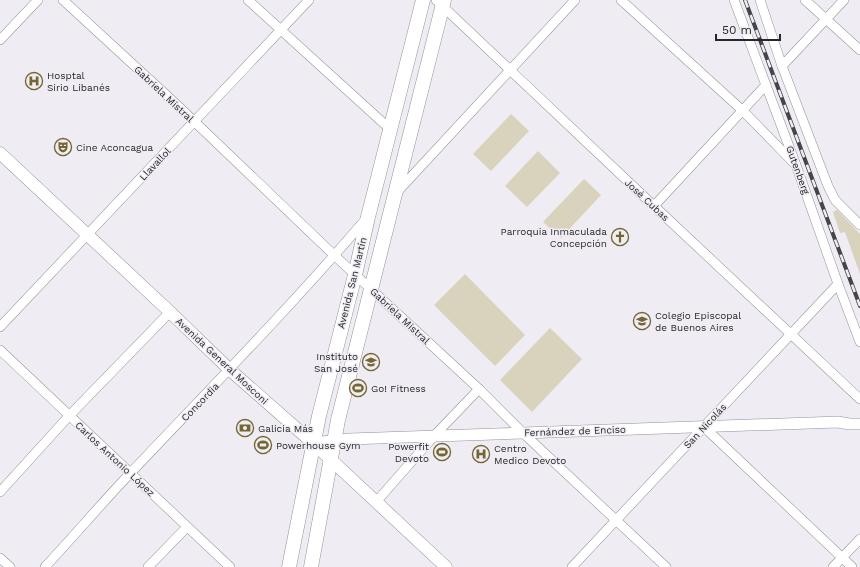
<svg xmlns="http://www.w3.org/2000/svg" width="860" height="567" viewBox="0 0 860 567" font-family="'Work Sans',sans-serif">
  <style>
    .green { fill: #d9d2bc }
    .lines { fill: none; stroke-linecap: round; stroke-linejoin: round }
    .minor-casing { stroke: #939197; stroke-width: 10 }
    .tertiary-casing { stroke: #939197; stroke-width: 12 }
    .secondary-casing { stroke: #939197; stroke-width: 13 }
    .primary-casing { stroke: #939197; stroke-width: 15 }
    .minor { stroke: #fff; stroke-width: 9 }
    .tertiary { stroke: #fff; stroke-width: 11 }
    .secondary { stroke: #fff; stroke-width: 12 }
    .primary { stroke: #fff; stroke-width: 14 }
    .rail-casing { stroke: #454446; stroke-width: 4 }
    .rail { stroke: #efedf3; stroke-width: 2.5; stroke-dasharray: 8; stroke-linecap: butt }
    .labels { text-anchor: middle; dominant-baseline: central; stroke-width: 3; stroke-linejoin: round; paint-order: stroke }
    .poi-label { font-size: 10px; fill: #272628; stroke: #efedf3; text-anchor: start }
    .street-label { font-size: 10px; fill: #272628; stroke: #efedf3 }
  </style>
  <rect width="100%" height="100%" fill="#efedf3"/>
  <g class="green">
    <path d="M511,114L529,131L491,171L473,154Z"/>
    <path d="M538,151L560,173L527,207L505,186Z"/>
    <path d="M584,179L601,195L561,238L543,222Z"/>
    <path d="M837,210L860,234V274L845,232L840,233L833,212Z"/>
    <path d="M465,274L525,335L495,366L434,305Z"/>
    <path d="M550,328L582,359L532,412L500,380Z"/>
  </g>
  <g class="lines">
    <g class="minor-casing">
      <g id="minor">
        <path d="M63,0L176,104L335,256L479,389L523,433L666,567"/>
        <path d="M248,0L391,130"/>
        <path d="M436,0L654,206L860,399"/>
        <path d="M621,0L742,110L794,163"/>
        <path d="M734,0L796,165L838,284L860,342"/>
        <path d="M760,0L782,66L828,186L835,200L860,225"/>
        <path d="M805,0L860,50"/>
        <path d="M0,40L38,0"/>
        <path d="M782,66L844,0"/>
        <path d="M398,191L575,0"/>
        <path d="M654,206L766,85"/>
        <path d="M0,327L309,0"/>
        <path d="M0,350L230,567"/>
        <path d="M704,427L852,567"/>
        <path d="M0,492L69,416L170,312"/>
        <path d="M376,502L434,436L479,389"/>
        <path d="M0,558L10,567"/>
        <path d="M45,567C71,539 96,510 122,482C204,395 288,310 365,220"/>
        <path d="M148,567L187,527"/>
        <path d="M572,567L838,284"/>
        <path d="M833,567L860,539"/>
      </g>
    </g>
    <g class="tertiary-casing">
      <path id="tertiary" d="M313,443L349,439L838,422L849,424H860"/>
    </g>
    <g class="secondary-casing">
      <path id="secondary" d="M0,153L170,312L230,370L313,443L446,567"/>
    </g>
    <g class="primary-casing">
      <g id="primary">
        <path d="M289,567L319,416L355,275L368,217L423,0"/>
        <path d="M311,567L338,420L444,0"/>
      </g>
    </g>
    <use href="#minor" class="minor"/>
    <use href="#tertiary" class="tertiary"/>
    <use href="#secondary" class="secondary"/>
    <use href="#primary" class="primary"/>
    <g class="rail-casing">
      <path id="rail" d="M745,0L860,306"/>
    </g>
    <use href="#rail" class="rail"/>
  </g>
  <defs>
    <g id="hospital-ring" transform="scale(0.9)"><circle r="9.5" fill="#efedf3" stroke="#746533" stroke-width="1.5"/><path d="M-5-5h3v3.5h4V-5h3V5h-3V1.5h-4V5h-3Z" fill="#746533"/></g>
    <g id="theatre-ring" transform="scale(0.9)"><circle r="9.5" fill="#efedf3" stroke="#746533" stroke-width="1.5"/><path d="M-5-5.5Q0-4 5-5.5V0Q5 5 0 6Q-5 5-5 0ZM-3.3-2.5H-1v1.5H-3.3ZM1-2.5H3.3v1.5H1ZM-2.8 1Q0 5.5 2.8 1Z" fill="#746533"/></g>
    <g id="church-ring" transform="scale(0.9)"><circle r="9.5" fill="#efedf3" stroke="#746533" stroke-width="1.5"/><path d="M-1.2-6h2.4v3.5h3.3v2.4h-3.3V6h-2.4V-.1h-3.3v-2.4h3.3Z" fill="#746533"/></g>
    <g id="school-ring" transform="scale(0.9)"><circle r="9.5" fill="#efedf3" stroke="#746533" stroke-width="1.5"/><path d="M0-5L7-2L0 1L-7-2ZM-4 1L0 2.5L4 1V4Q0 6-4 4Z" fill="#746533"/></g>
    <g id="stadium-ring" transform="scale(0.9)"><circle r="9.5" fill="#efedf3" stroke="#746533" stroke-width="1.5"/><path d="M0-5a6.5 5 0 1 0 0 10a6.5 5 0 1 0 0-10ZM-3.5-1.8h7v3.6h-7Z" fill="#746533"/></g>
    <g id="bank-ring" transform="scale(0.9)"><circle r="9.5" fill="#efedf3" stroke="#746533" stroke-width="1.5"/><path d="M-6-4H6V4H-6ZM0-2.3a2.3 2.3 0 1 0 0 4.6a2.3 2.3 0 1 0 0-4.6Z" fill="#746533"/></g>
  </defs>
  <g fill-rule="evenodd">
    <use href="#hospital-ring" x="34" y="81"/>
    <use href="#theatre-ring" x="63" y="147"/>
    <use href="#church-ring" x="620" y="237"/>
    <use href="#school-ring" x="642" y="321"/>
    <use href="#school-ring" x="371" y="362"/>
    <use href="#stadium-ring" x="358" y="388"/>
    <use href="#bank-ring" x="245" y="428"/>
    <use href="#stadium-ring" x="263" y="445"/>
    <use href="#stadium-ring" x="442" y="452"/>
    <use href="#hospital-ring" x="481" y="454"/>
  </g>
  <g class="labels">
    <g class="poi-label">
      <text x="47" y="75">Hosptal<tspan x="47" dy="12">Sirio Libanés</tspan></text>
      <text x="76" y="147">Cine Aconcagua</text>
      <text x="607" y="231" text-anchor="end">Parroquia Inmaculada<tspan x="607" dy="12">Concepción</tspan></text>
      <text x="655" y="315">Colegio Episcopal<tspan x="655" dy="12">de Buenos Aires</tspan></text>
      <text x="358" y="356" text-anchor="end">Instituto<tspan x="358" dy="12">San José</tspan></text>
      <text x="371" y="388">Go! Fitness</text>
      <text x="258" y="428">Galicia Más</text>
      <text x="276" y="445">Powerhouse Gym</text>
      <text x="429" y="446" text-anchor="end">Powerfit<tspan x="429" dy="12">Devoto</tspan></text>
      <text x="494" y="448">Centro<tspan x="494" dy="12">Medico Devoto</tspan></text>
    </g>
    <g class="street-label">
      <text transform="translate(164 94) rotate(43)">Gabriela Mistral</text>
      <text transform="translate(155 164) rotate(-47)">Llavallol</text>
      <text transform="translate(798 170) rotate(70)">Gutenberg</text>
      <text transform="translate(647 200) rotate(43)">José Cubas</text>
      <text transform="translate(352 283) rotate(-76)">Avenida San Martín</text>
      <text transform="translate(400 316) rotate(43)">Gabriela Mistral</text>
      <text transform="translate(222 361) rotate(43)">Avenida General Mosconi</text>
      <text transform="translate(200 402) rotate(-46)">Concordia</text>
      <text transform="translate(705 426) rotate(-47)">San Nicolás</text>
      <text transform="translate(575 431) rotate(-2)">Fernández de Enciso</text>
      <text transform="translate(115 459) rotate(43)">Carlos Antonio López</text>
    </g>
  </g>
  <path d="M716 34v6h64v-6" fill="none" stroke="#272628" stroke-width="2"/>
  <text x="722" y="34" font-size="12" fill="#272628" stroke="#efedf3" stroke-width="3" paint-order="stroke">50 m</text>
</svg>
